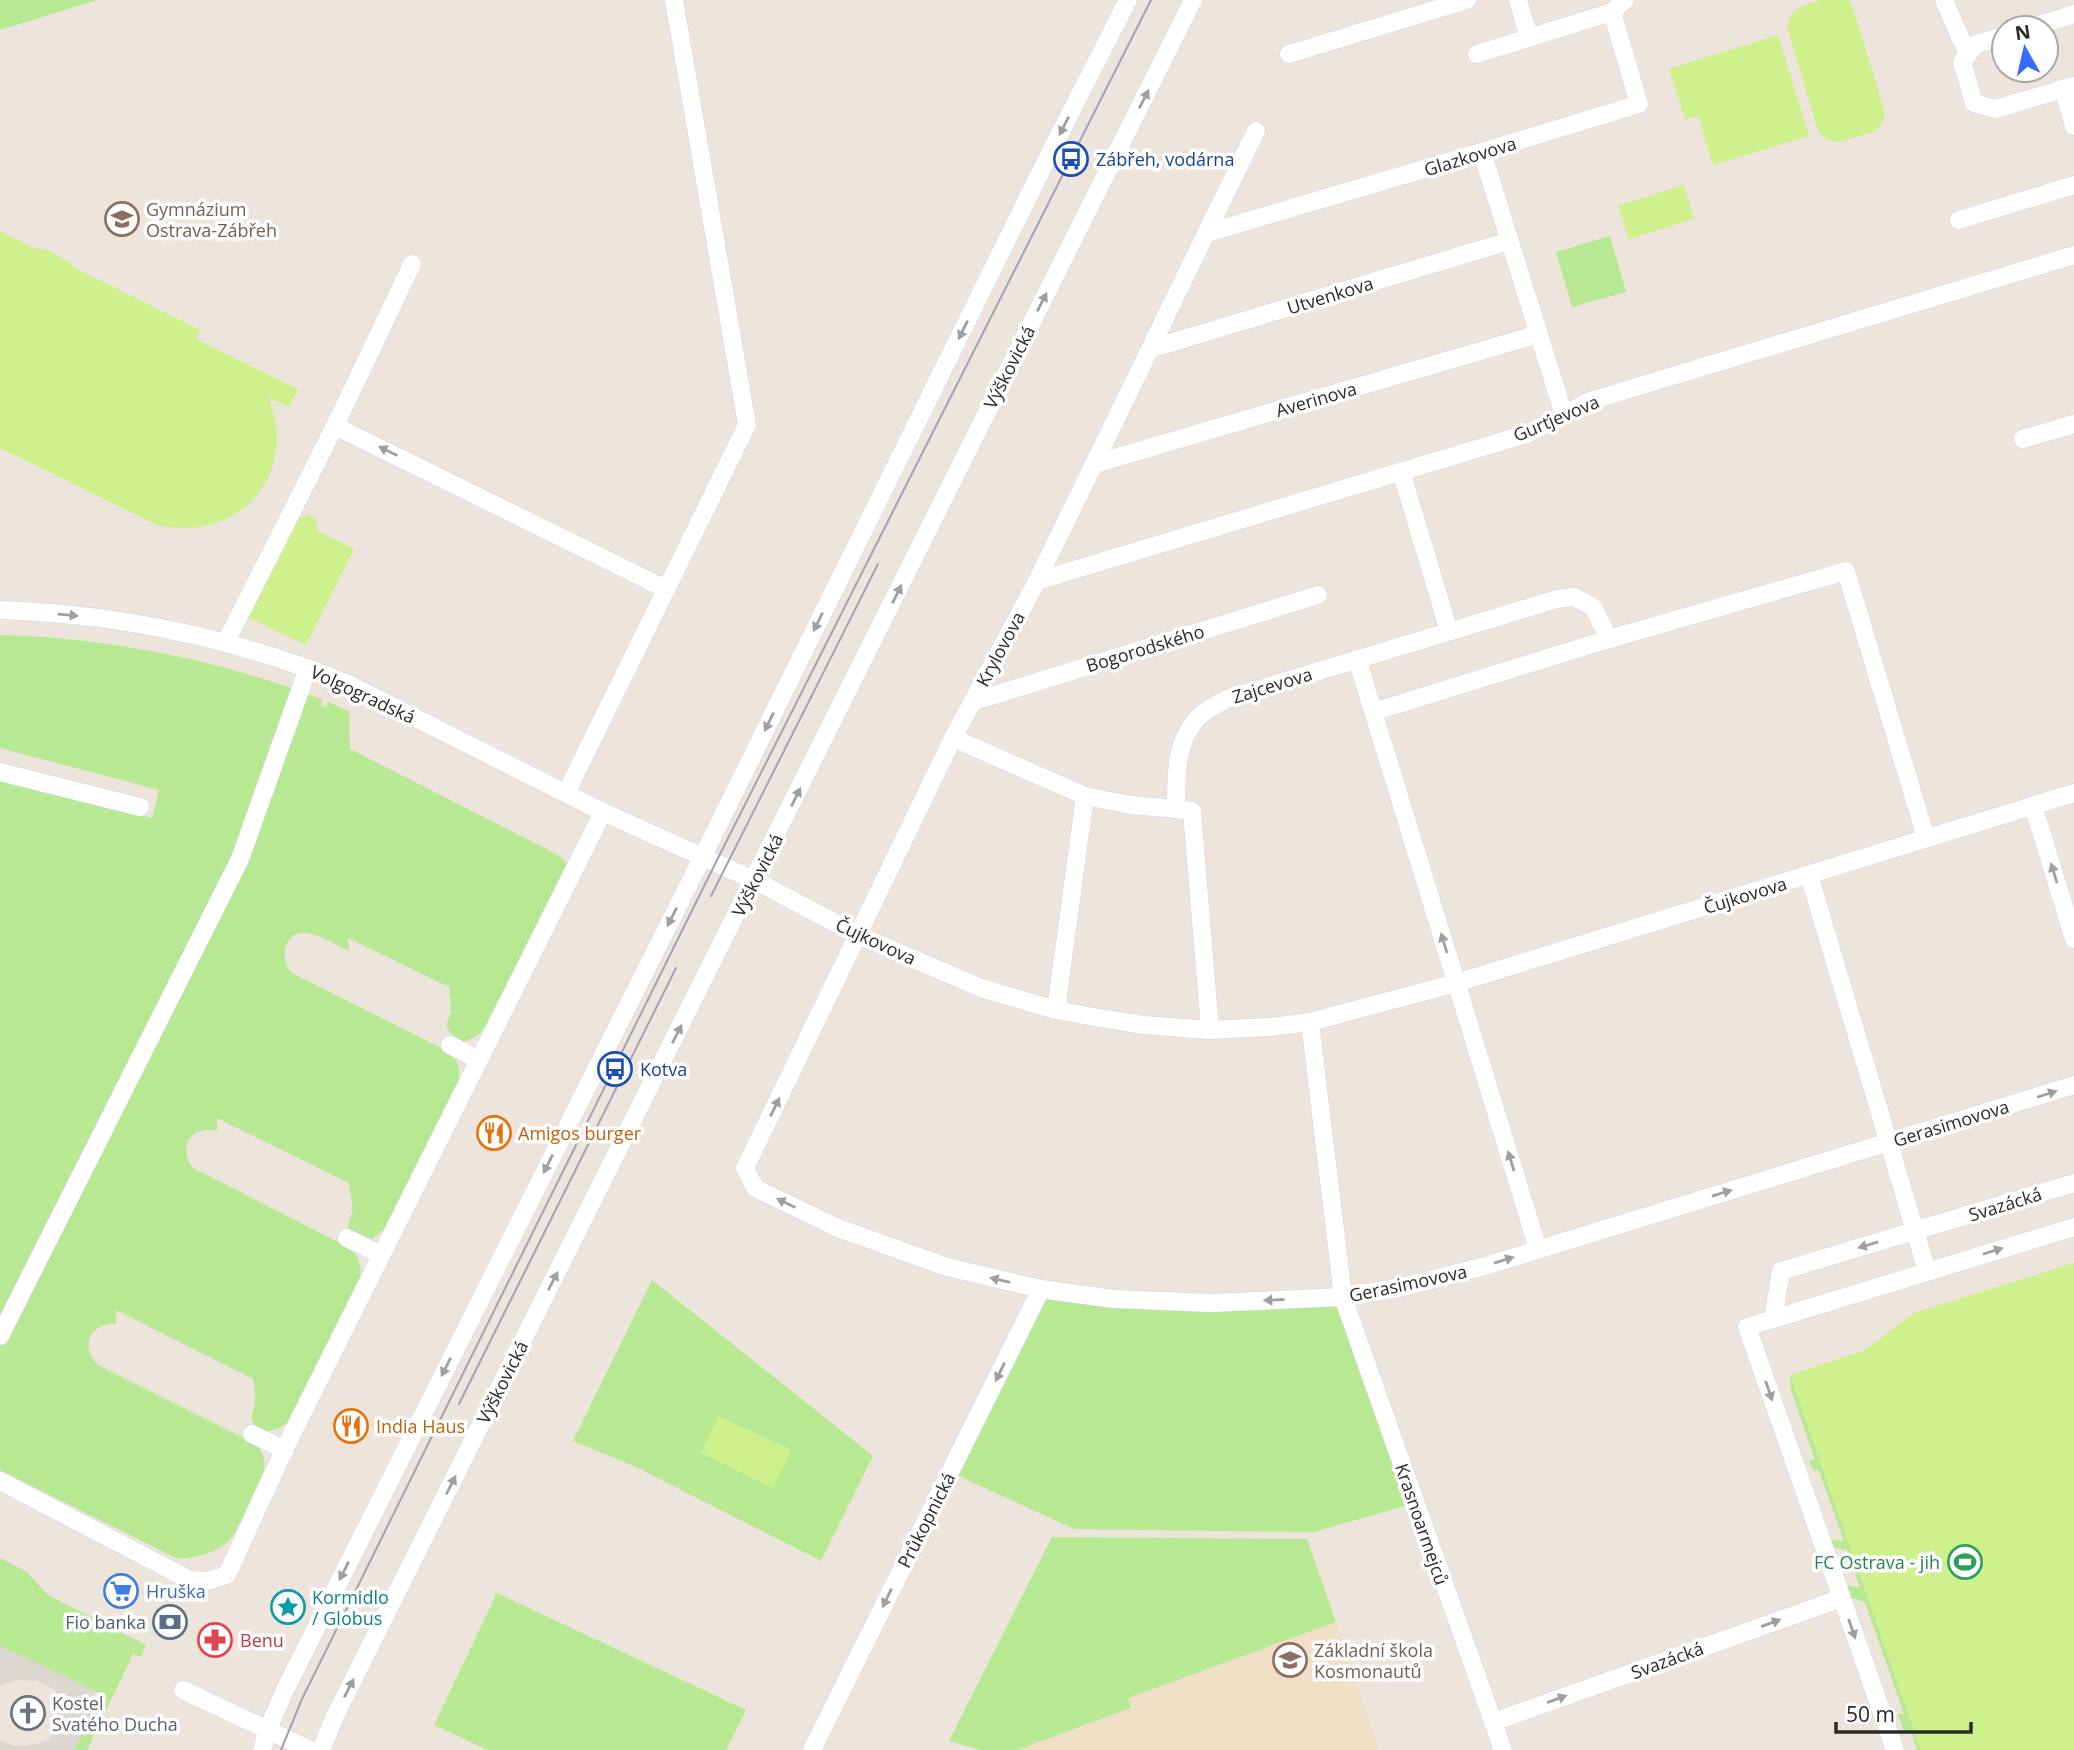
<svg xmlns="http://www.w3.org/2000/svg" width="2074" height="1750" viewBox="0 0 2074 1750" font-family="'Open Sans',sans-serif">
  <style>
    .education { fill: #f0e0c8 }
    .green { fill: #b7e892 }
    .pitch { fill: #cff18d }
    .plaza { fill: #ddd7d2 }
    .lines { fill: none; stroke-linecap: round; stroke-linejoin: round }
    .minor-casing { stroke: #d0d5e4; stroke-width: 19 }
    .minor { stroke: #fff; stroke-width: 18 }
    .tram { stroke: #9da3b6; stroke-width: 2 }
    .oneway { fill: #9f9f9f }
    .labels { text-anchor: middle; dominant-baseline: central; stroke-width: 7; stroke-linejoin: round; paint-order: stroke }
    .street-label { font-size: 18px; fill: #2a2a2a; stroke: #fff }
    .transit-label { font-size: 18px; fill: #164399; stroke: #fff; text-anchor: start }
    .education-label { font-size: 18px; fill: #785e54; stroke: #fff; text-anchor: start }
    .food-label { font-size: 18px; fill: #c56008; stroke: #fff; text-anchor: start }
    .leisure-label { font-size: 18px; fill: #27864d; stroke: #fff; text-anchor: end }
    .shop-label { font-size: 18px; fill: #366cbe; stroke: #fff; text-anchor: start }
    .culture-label { font-size: 18px; fill: #0d838f; stroke: #fff; text-anchor: start }
    .service-label { font-size: 18px; fill: #4e5e75; stroke: #fff; text-anchor: end }
    .health-label { font-size: 18px; fill: #be3a42; stroke: #fff; text-anchor: start }
    .worship-label { font-size: 18px; fill: #5b616d; stroke: #fff; text-anchor: start }
  </style>
  <rect width="100%" height="100%" fill="#ede4db"/>
  <path class="education" d="M1336,1622L1379,1750H1017L1131,1709L1127,1698Z"/>
  <g class="green">
    <path d="M0,0H97L0,30Z"/>
    <path d="M1610,236L1626,292L1572,307L1556,252Z"/>
    <path d="M0,635C109,638 221,660 323,700L321,705L326,707L328,702L349,711L350,749L560,856L567,864L486,1025L478,1035L467,1041H461L451,1034L446,1025L451,1013L449,987L348,938L349,951C336,945 321,935 307,933C284,930 278,959 292,973L447,1051C458,1060 461,1068 458,1082L386,1228L371,1239L364,1240L350,1232L348,1225L353,1209L349,1183L217,1118V1131C191,1124 177,1148 193,1168L348,1247C359,1256 362,1265 360,1279L288,1422C278,1430 255,1440 252,1418C251,1413 255,1407 255,1402C256,1394 254,1386 253,1379L116,1310V1324C90,1322 79,1347 98,1365L254,1443C264,1452 266,1460 263,1473C252,1494 244,1519 231,1538C222,1551 190,1561 176,1558L0,1470V779L152,818L159,790L0,748Z"/>
    <path d="M652,1280L873,1456L821,1561L636,1467L573,1441Z"/>
    <path d="M1041,1289L1114,1299L1343,1297L1415,1503L1314,1532L1074,1529L950,1472Z"/>
    <path d="M1790,1375L1921,1750H1917L1911,1732L1904,1731L1898,1714H1904L1865,1602L1849,1597L1847,1586L1860,1587L1847,1550L1833,1547L1830,1540L1844,1541L1819,1471L1813,1470L1809,1460H1815L1791,1390Z"/>
    <path d="M1052,1537L1307,1539L1336,1622L1128,1698L1131,1708L1017,1750H981L949,1741Z"/>
    <path d="M0,1558L27,1572L48,1595L146,1645L141,1657L133,1654L87,1750H74L101,1694L0,1646Z"/>
    <path d="M497,1593L746,1710L726,1750H488L434,1725Z"/>
  </g>
  <g class="pitch">
    <path d="M1820,0H1848L1852,5L1884,109L1885,117L1878,129C1871,133 1864,135 1856,137C1840,142 1826,146 1817,128L1787,26C1790,8 1804,5 1820,0Z"/>
    <path d="M1778,35L1809,136L1713,165L1698,116L1685,120L1669,69Z"/>
    <path d="M1684,185L1694,219L1629,239L1618,206Z"/>
    <path d="M0,231L34,248L47,250L66,260L77,269L200,330L196,339L298,389L289,407L269,398C275,415 279,433 276,451C267,510 212,538 157,525L0,448Z"/>
    <path d="M308,514L315,518L318,531L354,549L306,645L247,617L296,520Z"/>
    <path d="M2074,1263V1750H1921L1790,1375L1865,1350L1914,1313Z"/>
    <path d="M719,1416L791,1450L773,1488L701,1453Z"/>
  </g>
  <path class="plaza" d="M0,1646L95,1691L87,1709H94L74,1750H0V1740L12,1745L24,1746L42,1742L49,1739L58,1730L63,1723L57,1720L56,1707L64,1706L62,1700L55,1690L37,1681L16,1680L0,1686Z"/>
  <g class="lines">
    <g class="minor-casing">
      <g id="minor">
        <path d="M1518,0L1529,38"/>
        <path d="M1944,0L1968,55"/>
        <path d="M2029,28L2074,14"/>
        <path d="M2004,36L1976,44L1962,62L1974,103L1995,109L2074,86"/>
        <path d="M1289,54L1467,0"/>
        <path d="M1477,54L1612,12L1625,0"/>
        <path d="M2063,89L2074,126"/>
        <path d="M1256,131L1037,581L953,738L745,1168L755,1188L838,1228L947,1267L1041,1289L1114,1299L1212,1303L1343,1297L1403,1287L1485,1266L2074,1085"/>
        <path d="M1482,152L1564,415"/>
        <path d="M1959,220L2074,185"/>
        <path d="M1207,233L1482,152L1639,104L1612,12"/>
        <path d="M1150,349L1509,241"/>
        <path d="M335,426L666,589"/>
        <path d="M2023,439L2074,424"/>
        <path d="M1094,464L1538,334"/>
        <path d="M1401,471L1449,631"/>
        <path d="M1037,581L1526,434L1590,401L2074,255"/>
        <path d="M0,610C119,614 238,639 348,684L603,812L754,880L858,935L981,988L1056,1010L1094,1017L1143,1025L1210,1030L1270,1027L1310,1022L1456,983L2074,793"/>
        <path d="M226,642L335,426L412,264"/>
        <path d="M1357,659L1538,1249"/>
        <path d="M972,702L1318,595"/>
        <path d="M1373,712L1609,639"/>
        <path d="M953,738L1085,796L1131,805L1176,809C1176,775 1175,737 1203,713C1210,707 1220,703 1227,699L1557,599L1574,597L1593,607L1609,639L1846,571L1926,838"/>
        <path d="M0,772L140,807"/>
        <path d="M566,793L747,425L674,0"/>
        <path d="M2033,805L2074,939"/>
        <path d="M1176,809L1192,811L1210,1030"/>
        <path d="M1809,875L1927,1271"/>
        <path d="M1056,1010L1085,796"/>
        <path d="M1310,1022L1343,1297L1503,1750"/>
        <path d="M450,1045L479,1060"/>
        <path d="M347,1238L381,1255"/>
        <path d="M1773,1319L1781,1271L2074,1183"/>
        <path d="M0,1336L240,859L308,668"/>
        <path d="M252,1434L285,1450"/>
        <path d="M0,1481L190,1580L207,1581L227,1575L285,1448L603,812"/>
        <path d="M183,1690L310,1750"/>
        <path d="M1493,1722L1842,1598"/>
        <path d="M262,1750L267,1731L285,1690L703,856L1047,159L1128,0"/>
        <path d="M321,1750L335,1716L1193,0"/>
        <path d="M812,1750L1041,1289"/>
        <path d="M1895,1750L1747,1327L2074,1227"/>
      </g>
    </g>
    <use href="#minor" class="minor"/>
    <g class="tram">
      <path d="M711,896L878,564"/>
      <path d="M459,1404L676,968"/>
      <path d="M281,1750L302,1699L716,862L1151,0"/>
    </g>
  </g>
  <defs><path id="oneway-solid" d="M-6-.8H1V-3.2L6.5 0L1 3.2V.8H-6Z" transform="scale(1.75)"/></defs>
  <g class="oneway">
    <use href="#oneway-solid" transform="translate(1144 99) rotate(-63)"/>
    <use href="#oneway-solid" transform="translate(1064 126) rotate(117)"/>
    <use href="#oneway-solid" transform="translate(1042 302) rotate(-63)"/>
    <use href="#oneway-solid" transform="translate(963 330) rotate(116)"/>
    <use href="#oneway-solid" transform="translate(388 451) rotate(-154)"/>
    <use href="#oneway-solid" transform="translate(897 594) rotate(-64)"/>
    <use href="#oneway-solid" transform="translate(68 615) rotate(5)"/>
    <use href="#oneway-solid" transform="translate(818 622) rotate(116)"/>
    <use href="#oneway-solid" transform="translate(769 722) rotate(116)"/>
    <use href="#oneway-solid" transform="translate(796 797) rotate(-64)"/>
    <use href="#oneway-solid" transform="translate(2054 873) rotate(-107)"/>
    <use href="#oneway-solid" transform="translate(672 917) rotate(117)"/>
    <use href="#oneway-solid" transform="translate(1444 943) rotate(-107)"/>
    <use href="#oneway-solid" transform="translate(677 1034) rotate(-63)"/>
    <use href="#oneway-solid" transform="translate(2047 1094) rotate(-18)"/>
    <use href="#oneway-solid" transform="translate(775 1107) rotate(-64)"/>
    <use href="#oneway-solid" transform="translate(1511 1161) rotate(-107)"/>
    <use href="#oneway-solid" transform="translate(548 1164) rotate(117)"/>
    <use href="#oneway-solid" transform="translate(1722 1193) rotate(-17)"/>
    <use href="#oneway-solid" transform="translate(786 1203) rotate(-154)"/>
    <use href="#oneway-solid" transform="translate(1868 1245) rotate(163)"/>
    <use href="#oneway-solid" transform="translate(1993 1251) rotate(-17)"/>
    <use href="#oneway-solid" transform="translate(1504 1260) rotate(-17)"/>
    <use href="#oneway-solid" transform="translate(1000 1280) rotate(-167)"/>
    <use href="#oneway-solid" transform="translate(553 1281) rotate(-63)"/>
    <use href="#oneway-solid" transform="translate(1274 1300) rotate(177)"/>
    <use href="#oneway-solid" transform="translate(446 1367) rotate(117)"/>
    <use href="#oneway-solid" transform="translate(1000 1372) rotate(116)"/>
    <use href="#oneway-solid" transform="translate(1769 1391) rotate(71)"/>
    <use href="#oneway-solid" transform="translate(451 1485) rotate(-63)"/>
    <use href="#oneway-solid" transform="translate(344 1571) rotate(117)"/>
    <use href="#oneway-solid" transform="translate(887 1598) rotate(116)"/>
    <use href="#oneway-solid" transform="translate(1771 1623) rotate(-20)"/>
    <use href="#oneway-solid" transform="translate(1852 1629) rotate(71)"/>
    <use href="#oneway-solid" transform="translate(349 1688) rotate(-63)"/>
    <use href="#oneway-solid" transform="translate(1557 1699) rotate(-20)"/>
  </g>
  <defs>
    <g id="bus-ring" transform="scale(1.75)"><circle r="9.5" fill="#fff" stroke="#1a4fb4" stroke-width="1.5"/><path d="M-5-6H5V4H4V6H2V4H-2V6H-4V4H-5ZM-3.5-4V0h7V-4ZM-3.5 1.2v1.5H-2V1.2ZM2 1.2v1.5H3.5V1.2Z" fill="#1a4fb4"/></g>
    <g id="school-ring" transform="scale(1.75)"><circle r="9.5" fill="#fff" stroke="#8d6e63" stroke-width="1.5"/><path d="M0-5L7-2L0 1L-7-2ZM-4 1L0 2.5L4 1V4Q0 6-4 4Z" fill="#8d6e63"/></g>
    <g id="restaurant-ring" transform="scale(1.75)"><circle r="9.5" fill="#fff" stroke="#e8710a" stroke-width="1.5"/><path d="M-5-6h1v4h1v-4h1v4h1v-4h1v5L-1.5 .5V6h-2V.5L-5-1ZM5-6V6H3V1.5H1.5Q1.5-4 5-6Z" fill="#e8710a"/></g>
    <g id="stadium-ring" transform="scale(1.75)"><circle r="9.5" fill="#fff" stroke="#2e9e5b" stroke-width="1.5"/><path d="M0-5a6.5 5 0 1 0 0 10a6.5 5 0 1 0 0-10ZM-3.5-1.8h7v3.6h-7Z" fill="#2e9e5b"/></g>
    <g id="supermarket-ring" transform="scale(1.75)"><circle r="9.5" fill="#fff" stroke="#3f7fe0" stroke-width="1.5"/><path d="M-6-5.5h2.5l.6 2H6L4.5 2H-2.5L-4.4-4H-6ZM-1.5 3.2a1.3 1.3 0 1 0 .1 0ZM3 3.2a1.3 1.3 0 1 0 .1 0Z" fill="#3f7fe0"/></g>
    <g id="sight-ring" transform="scale(1.75)"><circle r="9.5" fill="#fff" stroke="#0f9aa8" stroke-width="1.5"/><path d="M0-6L1.8-2.2L6-1.7L2.9 1.2L3.7 5.4L0 3.3L-3.7 5.4L-2.9 1.2L-6-1.7L-1.8-2.2Z" fill="#0f9aa8"/></g>
    <g id="bank-ring" transform="scale(1.75)"><circle r="9.5" fill="#fff" stroke="#5c6f8a" stroke-width="1.5"/><path d="M-6-4H6V4H-6ZM0-2.3a2.3 2.3 0 1 0 0 4.6a2.3 2.3 0 1 0 0-4.6Z" fill="#5c6f8a"/></g>
    <g id="pharmacy-ring" transform="scale(1.75)"><circle r="9.5" fill="#fff" stroke="#e0444e" stroke-width="1.5"/><path d="M-2-6h4v4h4v4h-4v4h-4v-4h-4v-4h4Z" fill="#e0444e"/></g>
    <g id="church-ring" transform="scale(1.75)"><circle r="9.5" fill="#fff" stroke="#6b7280" stroke-width="1.5"/><path d="M-1.2-6h2.4v3.5h3.3v2.4h-3.3V6h-2.4V-.1h-3.3v-2.4h3.3Z" fill="#6b7280"/></g>
  </defs>
  <g fill-rule="evenodd">
    <use href="#bus-ring" x="1071" y="159"/>
    <use href="#school-ring" x="122" y="219"/>
    <use href="#bus-ring" x="615" y="1069"/>
    <use href="#restaurant-ring" x="494" y="1133"/>
    <use href="#restaurant-ring" x="351" y="1426"/>
    <use href="#stadium-ring" x="1965" y="1562"/>
    <use href="#supermarket-ring" x="121" y="1591"/>
    <use href="#sight-ring" x="288" y="1607"/>
    <use href="#bank-ring" x="170" y="1622"/>
    <use href="#pharmacy-ring" x="215" y="1640"/>
    <use href="#school-ring" x="1290" y="1660"/>
    <use href="#church-ring" x="28" y="1713"/>
  </g>
  <g class="labels">
    <g class="street-label">
      <text transform="translate(1470 156) rotate(-17)">Glazkovova</text>
      <text transform="translate(1330 295) rotate(-17)">Utvenkova</text>
      <text transform="translate(1009 367) rotate(-63)">Výškovická</text>
      <text transform="translate(1316 399) rotate(-16)">Averinova</text>
      <text transform="translate(1556 418) rotate(-23)">Gurťjevova</text>
      <text transform="translate(1145 648) rotate(-17)">Bogorodského</text>
      <text transform="translate(1000 649) rotate(-62)">Krylovova</text>
      <text transform="translate(1272 685) rotate(-17)">Zajcevova</text>
      <text transform="translate(363 694) rotate(25)">Volgogradská</text>
      <text transform="translate(757 875) rotate(-63)">Výškovická</text>
      <text transform="translate(1745 895) rotate(-17)">Čujkovova</text>
      <text transform="translate(876 941) rotate(25)">Čujkovova</text>
      <text transform="translate(1951 1123) rotate(-17)">Gerasimovova</text>
      <text transform="translate(2005 1204) rotate(-17)">Svazácká</text>
      <text transform="translate(1408 1283) rotate(-12)">Gerasimovova</text>
      <text transform="translate(502 1382) rotate(-63)">Výškovická</text>
      <text transform="translate(926 1520) rotate(-63)">Průkopnická</text>
      <text transform="translate(1422 1524) rotate(71)">Krasnoarmejců</text>
      <text transform="translate(1667 1660) rotate(-20)">Svazácká</text>
    </g>
    <g class="transit-label">
      <text x="1096" y="159">Zábřeh, vodárna</text>
      <text x="640" y="1069">Kotva</text>
    </g>
    <g class="education-label">
      <text x="146" y="209">Gymnázium<tspan x="146" dy="21">Ostrava-Zábřeh</tspan></text>
      <text x="1314" y="1650">Základní škola<tspan x="1314" dy="21">Kosmonautů</tspan></text>
    </g>
    <g class="food-label">
      <text x="518" y="1133">Amigos burger</text>
      <text x="376" y="1426">India Haus</text>
    </g>
    <g class="leisure-label">
      <text x="1940" y="1562">FC Ostrava - jih</text>
    </g>
    <g class="shop-label">
      <text x="146" y="1591">Hruška</text>
    </g>
    <g class="culture-label">
      <text x="312" y="1597">Kormidlo<tspan x="312" dy="21">/ Globus</tspan></text>
    </g>
    <g class="service-label">
      <text x="146" y="1622">Fio banka</text>
    </g>
    <g class="health-label">
      <text x="240" y="1640">Benu</text>
    </g>
    <g class="worship-label">
      <text x="52" y="1703">Kostel<tspan x="52" dy="21">Svatého Ducha</tspan></text>
    </g>
  </g>
  <g transform="translate(2025 49) rotate(352)"><circle r="33" fill="#ffffff" stroke="#aaaaaa" stroke-width="2"/>
  <path d="M0-5L12 26L0 18L-12 26Z" fill="#366dff"/>
  <text y="-10" font-size="19" font-weight="bold" text-anchor="middle" fill="#2a2a2a">N</text>
  </g>
  <path d="M1836 1722v10h135v-10" fill="none" stroke="#2a2a2a" stroke-width="3.5"/>
  <text x="1846" y="1722" font-size="21" fill="#2a2a2a" stroke="#ffffff" stroke-width="5" paint-order="stroke">50 m</text>
</svg>
